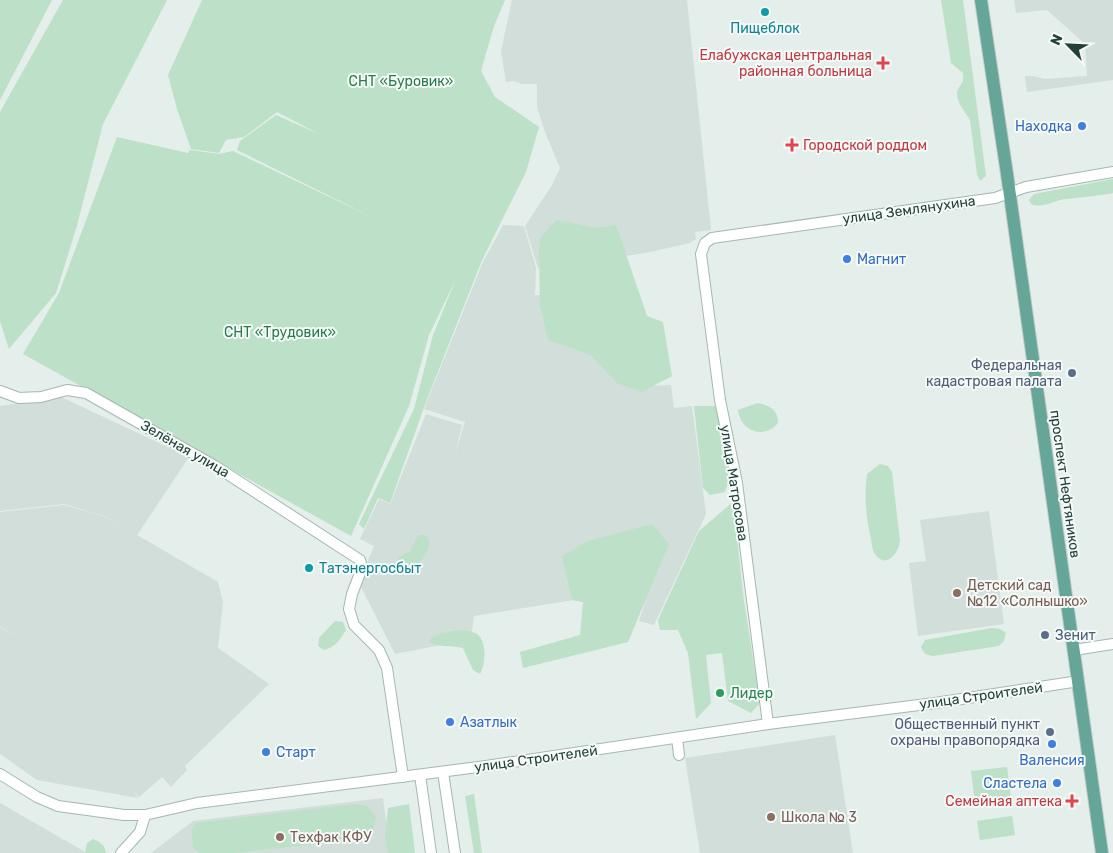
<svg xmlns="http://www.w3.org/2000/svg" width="1113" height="853" viewBox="0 0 1113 853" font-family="Rubik,sans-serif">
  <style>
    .built { fill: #d2ded9 }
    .green { fill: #bce0c8 }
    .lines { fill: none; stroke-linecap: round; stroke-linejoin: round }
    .minor-casing { stroke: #a6b7b2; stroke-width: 12 }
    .major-casing { stroke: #c1cac8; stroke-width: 14 }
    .minor { stroke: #fff; stroke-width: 10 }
    .major { stroke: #66a699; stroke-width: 12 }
    .culture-dot { fill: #0f9aa8; stroke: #f5faf8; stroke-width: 2 }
    .health-dot { fill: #e0444e; stroke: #f5faf8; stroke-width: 2 }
    .shop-dot { fill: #3f7fe0; stroke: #f5faf8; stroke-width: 2 }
    .service-dot { fill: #5c6f8a; stroke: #f5faf8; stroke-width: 2 }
    .education-dot { fill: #8d6e63; stroke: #f5faf8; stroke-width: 2 }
    .leisure-dot { fill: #2e9e5b; stroke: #f5faf8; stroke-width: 2 }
    .labels { text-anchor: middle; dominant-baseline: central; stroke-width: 4; stroke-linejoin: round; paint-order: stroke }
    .culture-label { font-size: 14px; fill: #0d838f; stroke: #f5faf8 }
    .health-label { font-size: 14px; fill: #be3a42; stroke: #f5faf8; text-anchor: end }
    .park-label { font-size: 14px; fill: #2a7a4e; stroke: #f5faf8 }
    .shop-label { font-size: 14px; fill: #366cbe; stroke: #f5faf8; text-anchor: start }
    .street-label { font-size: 14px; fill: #22413a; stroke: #f5faf8 }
    .service-label { font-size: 14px; fill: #4e5e75; stroke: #f5faf8; text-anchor: end }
    .education-label { font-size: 14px; fill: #785e54; stroke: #f5faf8; text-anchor: start }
    .leisure-label { font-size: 14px; fill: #27864d; stroke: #f5faf8; text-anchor: start }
  </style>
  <rect width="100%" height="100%" fill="#e4eeea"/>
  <g class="built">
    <path d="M512,0H687L711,230L695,232L696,239L690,243L650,252L626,256H606L538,268L525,226L552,185L560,168L545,132L537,107V84H522L514,81L506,82L501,51Z"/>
    <path d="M1014,0H1113V80L1027,92L1025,76H1033L1045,79L1087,76L1085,44L1047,10L1016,13Z"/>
    <path d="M503,225L524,226L536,268L535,295L552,296L650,386L671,385L674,408L692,406L706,514L654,625L639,621L653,578L643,589L474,616L471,639L395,654L359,583L374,546L360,539L379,499L390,504L426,414L462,425L455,454L465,422L424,409L483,262Z"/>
    <path d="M61,397L189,457L137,535L218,582L223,602L218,648L269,684L185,766L187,770L171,787L162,777L139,797L133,790L138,798L37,780L0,754V627L14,636L0,626V512L64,505L103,516L130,531L104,516L64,504L0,511V406Z"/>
    <path d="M989,511L1004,624L918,636L909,563L926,561L920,520Z"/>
    <path d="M835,735L853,853H700L685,758Z"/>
    <path d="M383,798L390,853H151L193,821Z"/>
    <path d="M0,803L87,853H0Z"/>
  </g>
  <g class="green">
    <path d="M0,0H52L0,100Z"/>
    <path d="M63,0H167L103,124L76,229L56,293L9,349L0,321V112Z"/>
    <path d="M202,0H505L494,26L481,71L495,97L539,127L526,172L482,260L426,402L390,503L378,498L364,529L359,524L414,409L433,335L456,279L429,335L409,406L351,536L23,354L59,293L117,137L188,153L190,150L219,154L233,151L374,218L237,150L240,141L276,115L319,134L277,112L244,137L226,140L219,153L191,149L177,109L168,75Z"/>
    <path d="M941,0H963L986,176L980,181L977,174L970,120L959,103L957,95V91L963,81V73L951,63Z"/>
    <path d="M1113,179V193C1097,196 1082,197 1066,199C1054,200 1043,209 1031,204L1029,200L1034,194Z"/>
    <path d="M557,220L596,228L616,225L647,316L663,322L672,376L642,392L617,383L591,355L548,340L540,305L539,250L540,238Z"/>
    <path d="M758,403C770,406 778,410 778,423C764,440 740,431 738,410Z"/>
    <path d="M694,406H716L729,479L725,492L710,495L703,488Z"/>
    <path d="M880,464L888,466L892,472L900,541C898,555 885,569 875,554C872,550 872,544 871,539C866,517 864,496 867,474Z"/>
    <path d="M733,502L744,601L760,703L751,713L728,701L722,653L706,655L711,703L696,719L688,653L678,630H660L658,620L699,531Z"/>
    <path d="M652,524L669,544L628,642L523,668L520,652L580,635L583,602L572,600L562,556L588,541Z"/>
    <path d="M420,535H424L428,538C433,552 416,569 403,570L398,564L399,557L410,552L417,537Z"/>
    <path d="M335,621L343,622L346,630C341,639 335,647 324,650L318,646L319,638Z"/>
    <path d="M992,628L1000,629L1006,633L1004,641L999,646L933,656L925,654L921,647L925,640Z"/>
    <path d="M461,630C466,631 472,631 477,634C487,641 486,664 480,674L473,670L463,648C452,645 440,648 430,642L431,638L441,633Z"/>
    <path d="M1007,767L1011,798L975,802L971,771Z"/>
    <path d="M474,794L482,853H474L465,796Z"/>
    <path d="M355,804L368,806L376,818L370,834L364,839L234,853H200L193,847L192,831L196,823Z"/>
    <path d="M409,804L415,853H388L385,835L388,808Z"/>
    <path d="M1012,816L1015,835L980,840L977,821Z"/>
    <path d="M93,839C100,842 105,845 106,853H85L87,843Z"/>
  </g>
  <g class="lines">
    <g class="minor-casing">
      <g id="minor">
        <path d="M0,391L19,398L41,397L67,390L86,393L215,466L360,560L362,568L352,594L349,609L354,625L379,650L387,668L403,777"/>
        <path d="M1074,650L1113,644"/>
        <path d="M768,724L737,483L720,400L701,254L705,243L712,238L995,198L1026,187L1113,172"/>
        <path d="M677,738L679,755"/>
        <path d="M443,772L455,853"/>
        <path d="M0,774L37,797L58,806L124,815H145L197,803L486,766L768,724L935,703L1079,681"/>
        <path d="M420,775L431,853"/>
        <path d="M121,853L140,832L145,815"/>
      </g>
    </g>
    <g class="major-casing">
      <path id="major" d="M981,0L1007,174L1102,853"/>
    </g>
    <use href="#minor" class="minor"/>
    <use href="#major" class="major"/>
  </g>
  <g class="culture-dot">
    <circle cx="765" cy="12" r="5"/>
    <circle cx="309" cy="568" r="5"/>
  </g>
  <g class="health-dot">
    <path d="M880.5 55.5h5v5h5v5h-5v5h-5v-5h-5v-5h5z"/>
    <path d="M789.5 137.5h5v5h5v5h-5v5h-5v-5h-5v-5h5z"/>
    <path d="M1069.5 793.5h5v5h5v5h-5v5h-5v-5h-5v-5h5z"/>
  </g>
  <g class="shop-dot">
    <circle cx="1082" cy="126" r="5"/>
    <circle cx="847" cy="259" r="5"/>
    <circle cx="450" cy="722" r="5"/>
    <circle cx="1052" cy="744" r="5"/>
    <circle cx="266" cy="752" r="5"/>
    <circle cx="1057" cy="783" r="5"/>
  </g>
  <g class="service-dot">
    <circle cx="1072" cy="373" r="5"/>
    <circle cx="1045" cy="635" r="5"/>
    <circle cx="1050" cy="732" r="5"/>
  </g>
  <g class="education-dot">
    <circle cx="957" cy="593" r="5"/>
    <circle cx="771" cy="817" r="5"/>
    <circle cx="280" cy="837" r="5"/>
  </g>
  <circle class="leisure-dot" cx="720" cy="693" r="5"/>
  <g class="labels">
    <g class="culture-label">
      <text x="765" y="28">Пищеблок</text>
      <text x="319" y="568" text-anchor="start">Татэнергосбыт</text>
    </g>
    <g class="health-label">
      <text x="872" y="55">Елабужская центральная<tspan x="872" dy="16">районная больница</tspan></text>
      <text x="803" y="145" text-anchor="start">Городской роддом</text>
      <text x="1062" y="801">Семейная аптека</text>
    </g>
    <g class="park-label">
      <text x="401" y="81">СНТ «Буровик»</text>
      <text x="280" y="332">СНТ «Трудовик»</text>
    </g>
    <g class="shop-label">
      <text x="1072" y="126" text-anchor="end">Находка</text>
      <text x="857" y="259">Магнит</text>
      <text x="460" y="722">Азатлык</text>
      <text x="276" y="752">Старт</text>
      <text x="1052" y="760" text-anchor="middle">Валенсия</text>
      <text x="1047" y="783" text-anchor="end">Сластела</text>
    </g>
    <g class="street-label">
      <text transform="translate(909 210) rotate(-8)">улица Землянухина</text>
      <text transform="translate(185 449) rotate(30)">Зелёная улица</text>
      <text transform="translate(734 483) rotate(81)">улица Матросова</text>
      <text transform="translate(1065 484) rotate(82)">проспект Нефтяников</text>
      <text transform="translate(981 696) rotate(-8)">улица Строителей</text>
      <text transform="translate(536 759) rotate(-8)">улица Строителей</text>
    </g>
    <g class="service-label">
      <text x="1062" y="365">Федеральная<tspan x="1062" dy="16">кадастровая палата</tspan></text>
      <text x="1055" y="635" text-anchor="start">Зенит</text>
      <text x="1040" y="724">Общественный пункт<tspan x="1040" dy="16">охраны правопорядка</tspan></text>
    </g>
    <g class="education-label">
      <text x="967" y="585">Детский сад<tspan x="967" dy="16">№12 «Солнышко»</tspan></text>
      <text x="781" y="817">Школа № 3</text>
      <text x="290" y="837">Техфак КФУ</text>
    </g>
    <g class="leisure-label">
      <text x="730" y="693">Лидер</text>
    </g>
  </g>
  <g transform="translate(1068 45) rotate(294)" stroke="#f5faf8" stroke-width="4" paint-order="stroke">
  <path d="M0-4L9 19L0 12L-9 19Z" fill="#22413a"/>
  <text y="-8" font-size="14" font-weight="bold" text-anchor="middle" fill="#22413a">N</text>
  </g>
</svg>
